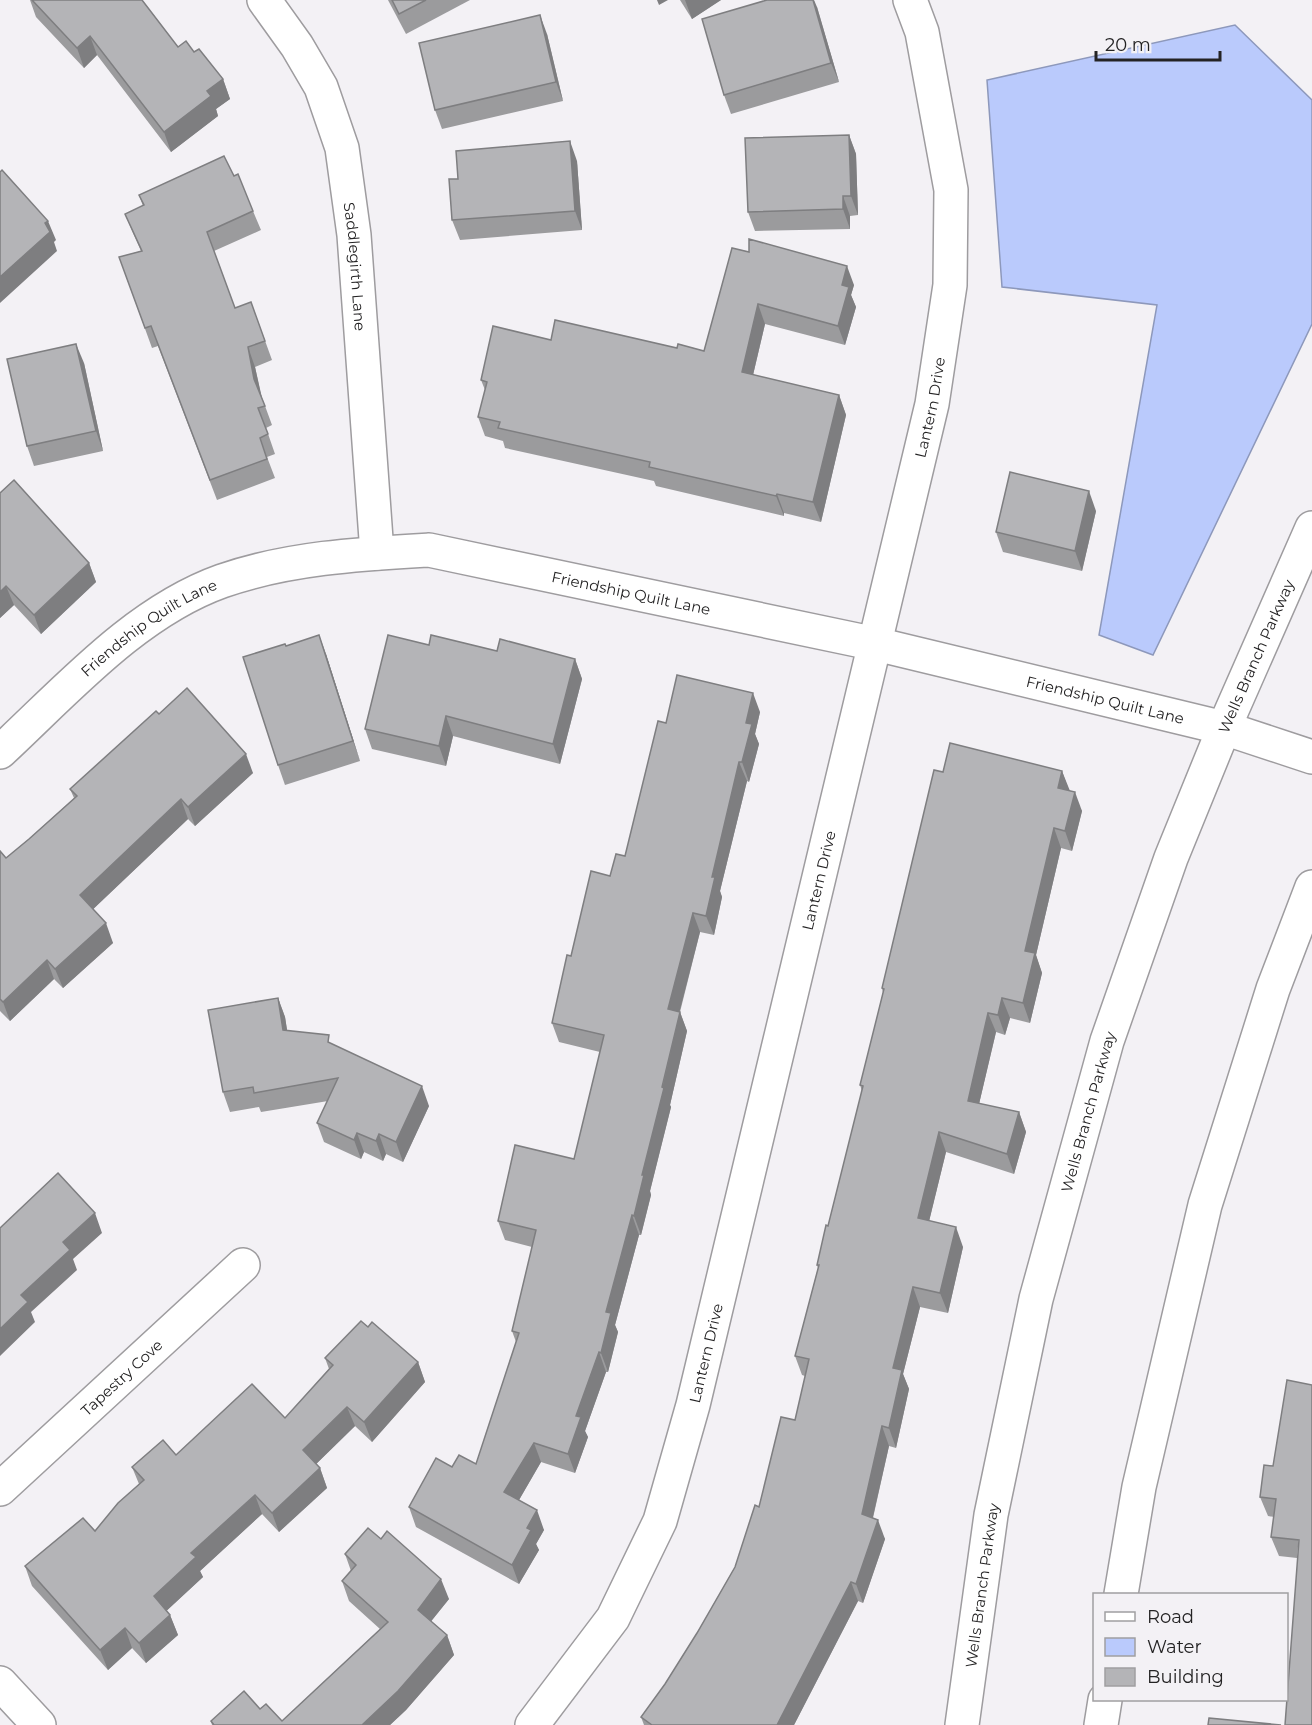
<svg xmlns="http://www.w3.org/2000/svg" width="1312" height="1725" viewBox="0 0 1312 1725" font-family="Montserrat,sans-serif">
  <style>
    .water { fill: #bacafc; stroke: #8d98bb; stroke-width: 1.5 }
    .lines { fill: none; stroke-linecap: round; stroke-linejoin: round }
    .street-casing { stroke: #9e9c9f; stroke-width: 36 }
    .secondary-casing { stroke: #9e9c9f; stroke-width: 36 }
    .street { stroke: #fff; stroke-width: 33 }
    .secondary { stroke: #fff; stroke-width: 33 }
    .wall { fill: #9b9b9d }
    .shaded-wall { fill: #7e7e80 }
    .building { fill: #b4b4b7; stroke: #7e7e80; stroke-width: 1.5 }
    .labels { text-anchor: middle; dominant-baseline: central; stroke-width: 5; stroke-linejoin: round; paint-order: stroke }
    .street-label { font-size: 15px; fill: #242324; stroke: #f3f1f5 }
  </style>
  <rect width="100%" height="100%" fill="#f3f1f5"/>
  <path class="water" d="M1235,25L1312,100V324L1153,655L1099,635L1157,305L1002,287L987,80Z"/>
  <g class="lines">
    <g class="street-casing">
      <g id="street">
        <path id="s1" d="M264,0L297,46L321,87L342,148L354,235L377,553"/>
        <path id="s2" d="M0,752C66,691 135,612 222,581C288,558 360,554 429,550L876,644L1224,728L1312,757"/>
        <path id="s3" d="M0,1489L243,1265"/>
        <path d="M0,1683L39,1725"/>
        <path id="s4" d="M532,1725L613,1618L660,1521L693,1405L932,404L950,285L951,190L922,32L910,0"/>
      </g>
    </g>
    <g class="secondary-casing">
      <g id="secondary">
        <path d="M1121,1594L1139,1487L1205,1205L1273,989L1312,887"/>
        <path id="s5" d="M962,1725L991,1515L1036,1299L1107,1041L1171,858L1224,728L1312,528"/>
        <path d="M1101,1725L1105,1700"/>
      </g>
    </g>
    <use href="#street" class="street"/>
    <use href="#secondary" class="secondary"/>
  </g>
  <g class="wall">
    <path d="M30,0H142L178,47L194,52L223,79L230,99L216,109L218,116L171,152L97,55L84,68L36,17Z"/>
    <path d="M388,0H470L406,34Z"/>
    <path d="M680,0H721L692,19Z"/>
    <path d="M817,7L839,82L731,114L724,95Z"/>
    <path d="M547,34L563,101L442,129L435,110Z"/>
    <path d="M849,135L856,154L858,215L850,216V229L755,231L748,212Z"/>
    <path d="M577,161L582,230L460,240L452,220L458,179Z"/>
    <path d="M234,176L253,211L261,230L214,251L235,308L251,302L272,360L255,367L261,395L272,425L266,428L275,454L267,457L275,478L217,500L158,346L152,348L119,257L141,251L133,233L125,214L143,206L139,195Z"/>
    <path d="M732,248L854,285L851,295L856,307L845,345L765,324L753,375L839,395L846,415L821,522L784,513V516L656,486L654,481L505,448L503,441L485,436L478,417L485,390L481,380L551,340L704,351Z"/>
    <path d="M84,363L103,451L34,466L27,446Z"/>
    <path d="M0,493L89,563L96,582L41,634L14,605L0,618Z"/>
    <path d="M1096,511L1082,571L1003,552L996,532Z"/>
    <path d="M429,645L575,659L582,679L560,764L453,736L446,766L372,749L365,729Z"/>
    <path d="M286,646L326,654L360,761L285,785L278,765Z"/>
    <path d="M760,712L755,734L759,744L749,782L747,781L720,891L722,897L714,935L700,932L680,1012L687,1031L670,1105L671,1107L650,1191L651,1195L641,1235H639L615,1325L618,1332L608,1372H606L585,1431L588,1437L575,1473L541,1462L519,1500L544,1530L536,1544L539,1550L519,1584L416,1527L409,1507L452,1467L476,1464L516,1342L512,1331L532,1247L505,1240L498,1221L574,1159L600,1052L559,1042L552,1023L571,956L610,876L625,856L666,723Z"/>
    <path d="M159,714L253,773L195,826L188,819L93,909L113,943L63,988L54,979L10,1021L0,1011V851L6,858L29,839L74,798L70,789Z"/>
    <path d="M1062,771L1069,791L1082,811L1072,851L1061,848L1036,955L1042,973L1030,1023L1010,1018L1005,1035L996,1032L979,1104L1019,1112L1026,1132L1014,1174L946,1152L929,1221L963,1247L948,1313L920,1307L903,1374L909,1389L896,1448L889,1446L873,1518L885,1539L863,1603L858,1601L794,1725H644L641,1717L665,1684L697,1633L735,1567L795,1420L805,1376L802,1375L795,1356L818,1268L817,1265L828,1226L862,1091L860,1085L883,993L882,988L943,772Z"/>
    <path d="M278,998L285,1017L287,1030L332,1044L429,1106L403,1162L386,1154L383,1161L364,1152L361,1159L324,1142L317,1123L328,1101L261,1112L259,1107L230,1112L223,1092Z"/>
    <path d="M368,1327L418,1362L425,1382L372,1442L355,1426L316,1464L320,1468L327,1488L279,1532L262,1514L200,1571L203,1577L166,1611L170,1615L178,1635L146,1663L132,1648L108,1670L32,1586L25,1566L95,1531L139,1484L132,1467L176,1455L285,1418L329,1369L325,1358Z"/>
    <path d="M1312,1385L1297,1558L1279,1556L1271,1537L1274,1517L1268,1516L1260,1497L1273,1466Z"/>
    <path d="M345,1554L449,1599L431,1621L447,1635L454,1655L406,1710L390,1725H212L211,1721L260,1709L282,1721L380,1629L349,1601L342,1581L351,1571Z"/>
  </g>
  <g class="shaded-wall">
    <path d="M657,0H668L659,5Z"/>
    <path d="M685,0H721L692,19Z"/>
    <path d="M813,0H814L817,7L839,82L831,63Z"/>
    <path d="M540,15L547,34L563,101L556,82Z"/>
    <path d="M90,36L97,55L84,68L77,48Z"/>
    <path d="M223,79L230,99L216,109L218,116L171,152L164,132L207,91Z"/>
    <path d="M849,135L856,154L858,215L851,196Z"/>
    <path d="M570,141L577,161L582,230L575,211Z"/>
    <path d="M843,196L850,216V229L843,209Z"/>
    <path d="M48,221L56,240L54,242L57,251L0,303V277L45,223Z"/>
    <path d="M847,266L854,285L851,295L856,307L845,345L838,326L842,285Z"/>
    <path d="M758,304L765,324L749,392L742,372Z"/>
    <path d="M76,344L84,363L103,451L96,431Z"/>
    <path d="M248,347L255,367L262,398L254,379Z"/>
    <path d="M839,395L846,415L821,522L813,502Z"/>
    <path d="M1089,491L1096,511L1082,571L1075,551Z"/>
    <path d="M777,494L784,513V516L776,496Z"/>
    <path d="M89,563L96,582L41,634L34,615Z"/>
    <path d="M6,586L14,605L0,618V592Z"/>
    <path d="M319,635L326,654L360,761L353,741Z"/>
    <path d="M575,659L582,679L560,764L553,744Z"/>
    <path d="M753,693L760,712L755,734L759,744L749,782L742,762L746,723Z"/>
    <path d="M446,716L453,736L446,766L439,746Z"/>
    <path d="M246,754L253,773L195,826L188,807Z"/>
    <path d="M739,762L747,781L720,891L722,897L714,935L706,916L712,877Z"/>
    <path d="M1062,771L1070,791L1058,788Z"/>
    <path d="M1075,792L1082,811L1072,851L1065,831Z"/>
    <path d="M181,799L188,819L87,915L80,895Z"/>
    <path d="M1054,828L1061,848L1036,955L1042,973L1030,1023L1023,1003L1025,951Z"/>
    <path d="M693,913L700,932L675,1029L668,1009Z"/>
    <path d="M106,923L113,943L63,988L55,969Z"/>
    <path d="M47,960L54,979L10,1021L3,1002Z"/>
    <path d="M278,998L285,1017L290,1049L283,1030Z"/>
    <path d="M1002,998L1010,1018L1005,1035L998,1015Z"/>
    <path d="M680,1012L687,1031L670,1105L671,1107L650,1191L651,1195L641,1235L634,1216L642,1175Z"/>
    <path d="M988,1013L996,1032L975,1121L968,1101Z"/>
    <path d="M422,1086L429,1106L403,1162L396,1142Z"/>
    <path d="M1019,1112L1026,1132L1014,1174L1007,1154Z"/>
    <path d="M939,1132L946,1152L925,1238L918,1218Z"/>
    <path d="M357,1133L364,1152L361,1159L354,1140Z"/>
    <path d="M379,1134L386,1154L383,1161L376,1141Z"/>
    <path d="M95,1213L102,1233L73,1259L77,1270L31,1312L35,1322L0,1356V1329L21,1295L63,1242Z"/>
    <path d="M632,1215L639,1235L615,1325L618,1332L608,1372L601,1353L606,1312Z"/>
    <path d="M956,1227L963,1247L948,1313L940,1293Z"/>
    <path d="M913,1287L920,1307L903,1374L909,1389L896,1448L889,1428L893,1368Z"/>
    <path d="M599,1352L606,1372L585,1431L588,1437L575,1473L568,1454L576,1416Z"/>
    <path d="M418,1362L425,1382L372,1442L364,1422Z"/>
    <path d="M347,1407L355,1426L310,1470L303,1450Z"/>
    <path d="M882,1426L889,1446L869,1534L862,1514Z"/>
    <path d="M534,1443L541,1462L512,1512L504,1492Z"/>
    <path d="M320,1468L327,1488L279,1532L272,1513Z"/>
    <path d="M255,1495L262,1514L200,1571L203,1577L161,1616L154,1596L191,1553Z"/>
    <path d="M537,1510L544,1530L536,1544L539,1550L519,1584L512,1565L527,1528Z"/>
    <path d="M878,1520L885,1539L863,1603L856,1584Z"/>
    <path d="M441,1579L449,1599L425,1629L418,1610Z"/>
    <path d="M851,1582L858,1601L794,1725H777Z"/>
    <path d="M170,1615L178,1635L146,1663L139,1643Z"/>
    <path d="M125,1628L132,1648L108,1670L100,1650Z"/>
    <path d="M447,1635L454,1655L406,1710L390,1725H362Z"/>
  </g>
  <g class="building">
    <path d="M32,0H142L178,47L186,41L194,52L199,49L223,79L207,91L211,96L164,132L90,36L77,48Z"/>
    <path d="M392,0H426L399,14Z"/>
    <path d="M767,0H813L831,63L724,95L702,19Z"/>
    <path d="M540,15L556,82L435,110L419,43Z"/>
    <path d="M849,135L851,196H843V209L748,212L745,138Z"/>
    <path d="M570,141L575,211L452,220L449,179H458L456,151Z"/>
    <path d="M224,156L234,176L238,174L253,211L207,232L235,308L251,302L265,341L248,347L254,379L265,406L258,408L268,434L260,438L267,459L210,480L151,326L145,328L119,257L142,251L125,214L144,205L139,195Z"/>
    <path d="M2,170L48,221L45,223L50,232L0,277V172Z"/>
    <path d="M749,239L847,266L842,285L849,287L838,326L758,304L742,372L839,395L813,502L777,494L776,496L649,467L650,462L498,428L500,422L478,417L487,382L481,380L493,326L551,340L555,320L677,348L678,344L704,351L732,248L749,252Z"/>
    <path d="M76,344L96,431L27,446L7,359Z"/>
    <path d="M1010,472L1089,491L1075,551L996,532Z"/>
    <path d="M14,480L89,563L34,615L6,586L0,592V493Z"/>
    <path d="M319,635L353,741L278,765L243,657L285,644L286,646Z"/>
    <path d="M388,635L429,645L431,635L497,651L500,639L575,659L553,744L446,716L439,746L365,729Z"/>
    <path d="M677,675L753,693L746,723L752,724L742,762H739L712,877H715L706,916L693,913L668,1009L680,1012L662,1087L664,1088L642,1175H644L634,1216L632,1215L606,1312L611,1313L601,1353L599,1352L576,1416L581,1417L568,1454L534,1443L504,1492L537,1510L527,1528L531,1530L512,1565L409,1507L436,1458L452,1467L459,1455L476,1464L519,1333L512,1331L536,1230L498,1221L515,1145L574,1159L604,1035L552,1023L567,955L571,956L591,871L610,876L616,854L625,856L658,721L666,723Z"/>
    <path d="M187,688L246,754L188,807L181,799L80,895L106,923L55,969L47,960L3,1002L0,999V851L6,858L29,839L77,796L70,789L156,711L159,714Z"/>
    <path d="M950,743L1062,771L1058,788L1075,792L1065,831L1054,828L1025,951L1035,953L1023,1003L1002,998L998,1015L988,1013L968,1101L1019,1112L1007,1154L939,1132L918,1218L956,1227L940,1293L913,1287L893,1368L902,1370L889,1428L882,1426L862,1514L878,1520L856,1584L851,1582L777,1725H652L641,1717L665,1684L697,1633L735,1567L755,1505L759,1507L781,1417L795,1420L809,1359L795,1356L819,1265H817L826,1225L828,1226L863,1086L860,1085L884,989L882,988L934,770L943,772Z"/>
    <path d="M278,998L283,1030L329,1035L328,1042L422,1086L396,1142L379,1134L376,1141L357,1133L354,1140L317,1123L338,1078L254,1093L253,1087L223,1092L208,1010Z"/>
    <path d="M58,1173L95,1213L63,1242L70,1250L21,1295L28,1302L0,1329V1228Z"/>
    <path d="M361,1321L368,1327L372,1322L418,1362L364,1422L347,1407L303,1450L320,1468L272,1513L255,1495L191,1553L196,1557L154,1596L170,1615L139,1643L125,1628L100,1650L25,1566L83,1518L95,1531L118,1503L144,1480L132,1467L163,1440L176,1455L252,1384L285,1418L333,1365L325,1358Z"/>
    <path d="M1287,1380L1312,1385V1725H1285L1299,1540L1271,1537L1276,1499L1260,1497L1264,1465L1273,1466Z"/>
    <path d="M368,1528L381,1539L387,1531L441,1579L418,1610L447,1635L398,1691L362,1725H214L211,1721L244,1691L260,1709L266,1704L282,1721L388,1622L342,1581L356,1565L345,1554Z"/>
    <path d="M1209,1718L1281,1725H1208Z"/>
  </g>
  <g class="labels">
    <g class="street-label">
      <text stroke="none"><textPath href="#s1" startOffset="288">Saddlegirth Lane</textPath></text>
      <text stroke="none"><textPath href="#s4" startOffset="1388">Lantern Drive</textPath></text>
      <text stroke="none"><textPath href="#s2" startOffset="699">Friendship Quilt Lane</textPath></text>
      <text stroke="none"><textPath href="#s2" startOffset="195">Friendship Quilt Lane</textPath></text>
      <text stroke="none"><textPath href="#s5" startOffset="1113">Wells Branch Parkway</textPath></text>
      <text stroke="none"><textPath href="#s2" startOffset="1185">Friendship Quilt Lane</textPath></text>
      <text stroke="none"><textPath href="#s4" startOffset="902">Lantern Drive</textPath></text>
      <text stroke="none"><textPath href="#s5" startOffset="627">Wells Branch Parkway</textPath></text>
      <text stroke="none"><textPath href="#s4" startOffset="416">Lantern Drive</textPath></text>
      <text stroke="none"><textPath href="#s3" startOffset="165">Tapestry Cove</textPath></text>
      <text stroke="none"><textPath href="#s5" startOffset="141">Wells Branch Parkway</textPath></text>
    </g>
  </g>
  <rect x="1093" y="1593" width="195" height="108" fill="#f3f1f5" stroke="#a09fa1" stroke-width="1.5"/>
  <rect x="1105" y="1612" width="30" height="9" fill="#ffffff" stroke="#a09fa1" stroke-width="1.5"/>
  <text x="1147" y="1623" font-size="18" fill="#242324">Road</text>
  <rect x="1105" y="1638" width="30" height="18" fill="#bacafc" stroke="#a09fa1" stroke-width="1.5"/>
  <text x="1147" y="1653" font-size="18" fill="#242324">Water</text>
  <rect x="1105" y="1668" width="30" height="18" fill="#b4b4b7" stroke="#a09fa1" stroke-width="1.5"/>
  <text x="1147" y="1683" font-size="18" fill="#242324">Building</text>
  <path d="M1096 51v9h124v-9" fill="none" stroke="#242324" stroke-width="3"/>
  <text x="1105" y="51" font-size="18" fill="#242324" stroke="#f3f1f5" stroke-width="4.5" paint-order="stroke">20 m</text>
</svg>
